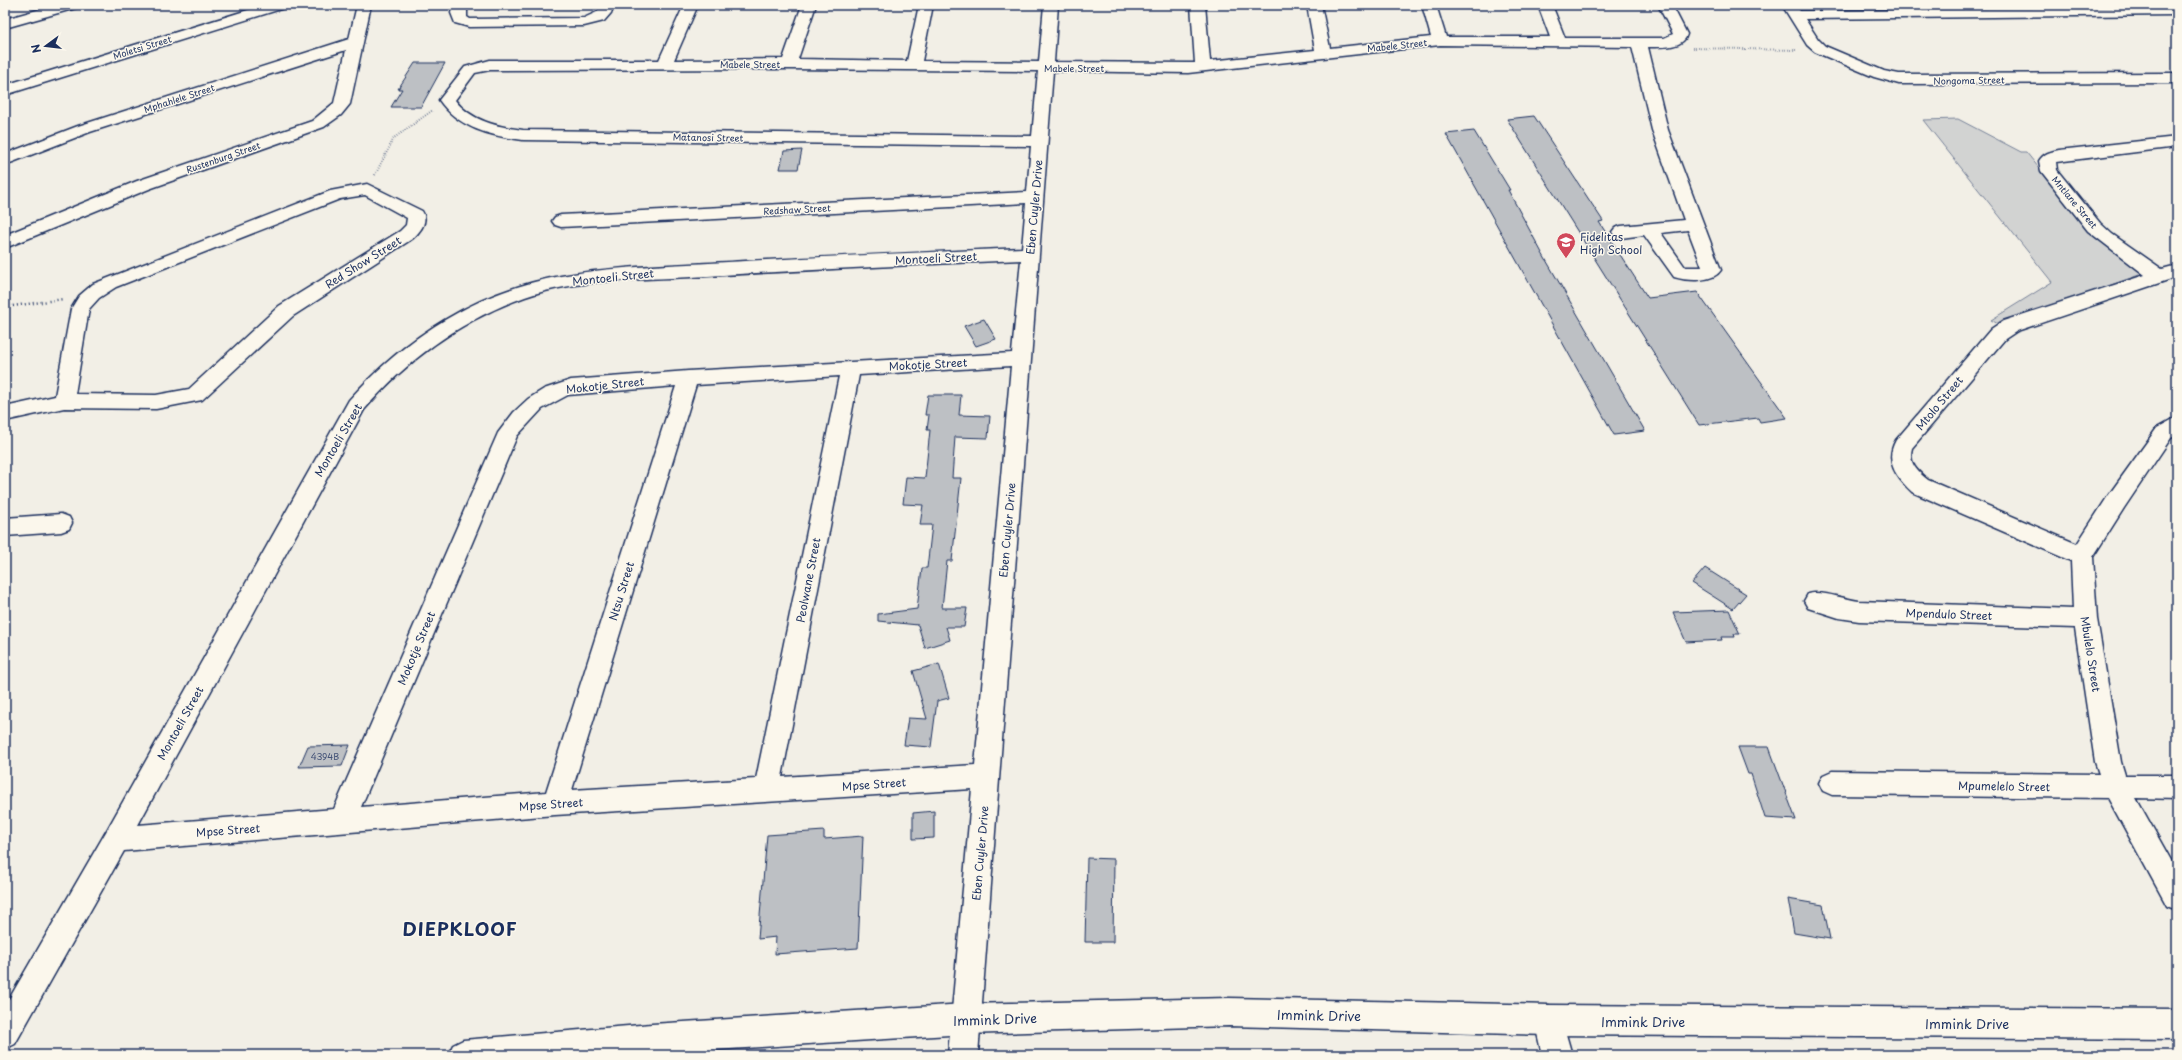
<svg xmlns="http://www.w3.org/2000/svg" width="2182" height="1060" viewBox="0 0 2182 1060" font-family="'Playpen Sans',sans-serif">
  <style>
    .green { fill: #d2d3d2; stroke: #768198 }
    .building { fill: #bdc0c4; stroke: #1b2f5e }
    .lines { fill: none; stroke-linecap: round; stroke-linejoin: round }
    .minor-casing { stroke: #1b2f5e; stroke-width: 3 }
    .major-casing { stroke: #1b2f5e; stroke-width: 3 }
    .path-far1 { stroke: #1b2f5e; stroke-width: 2; stroke-dasharray: 0.5 2; stroke-linecap: butt }
    .path { stroke: #1b2f5e; stroke-width: 2.5; stroke-dasharray: 1 3; stroke-linecap: butt }
    .minor { fill: #fbf7ec; fill-rule: evenodd }
    .major { fill: #fbf7ec; fill-rule: evenodd }
    .labels { text-anchor: middle; dominant-baseline: central; stroke-width: 3; stroke-linejoin: round; paint-order: stroke }
    .far-street-label { font-size: 9px; fill: #1b2f5e; stroke: #fbf7ec }
    .number-label { font-size: 9px; fill: #445378 }
    .street-label { font-size: 11px; fill: #1b2f5e; stroke: #fbf7ec }
    .poi-label { font-size: 11px; fill: #1b2f5e; stroke: #fbf7ec; text-anchor: start }
    .near-street-label { font-size: 13px; fill: #1b2f5e; stroke: #fbf7ec }
    .near-district-label { font-size: 18px; font-weight: bold; letter-spacing: 1px; fill: #1b2f5e; stroke: #fbf7ec }
  </style>
  <rect width="100%" height="100%" fill="#f2efe6"/>
  <filter id="ink" filterUnits="userSpaceOnUse"><feTurbulence type="fractalNoise" baseFrequency=".025" numOctaves="2"/><feDisplacementMap in="SourceGraphic" scale="8" xChannelSelector="R" yChannelSelector="G"/><feConvolveMatrix kernelMatrix="1 2 1 2 8 2 1 2 1" color-interpolation-filters="sRGB"/></filter>
  <g filter="url(#ink)">
    <path class="green" d="M1958,119L2021,152H2026L2092,234L2141,272L2139,275L2000,325L1991,320L2052,282L1923,120Z"/>
    <g class="building">
      <path d="M415,63H445L421,107H391L402,89H398Z"/>
      <path d="M1534,116L1603,221L1599,222L1648,298L1697,292L1787,418L1760,422L1758,418L1699,425L1507,119Z"/>
      <path d="M1474,131L1510,190H1508L1542,253L1645,431L1614,435L1446,134Z"/>
      <path d="M802,150L798,169H780L784,151Z"/>
      <path d="M984,319L996,339L976,346L964,326Z"/>
      <path d="M928,395H961L959,415L990,416L988,438L955,437L952,478H961L952,561H947L942,608H967L964,627H946L950,640L925,648L918,625L878,621V614L917,609L922,568H927L932,525H920L923,505L903,504L906,477L925,478L930,430H927L929,415H925Z"/>
      <path d="M1705,568L1746,594L1733,609L1692,583Z"/>
      <path d="M1729,610L1740,634H1734L1735,637H1721L1722,640L1686,642L1673,612Z"/>
      <path d="M939,664L949,698L937,701L931,747L904,745L908,718L927,719L913,671Z"/>
      <path d="M350,745L342,766L299,767L308,746Z"/>
      <path d="M1738,747H1769L1796,820L1765,818L1751,774H1748Z"/>
      <path d="M934,811V838L913,839V813Z"/>
      <path d="M824,831V839L863,836L858,948L775,954L776,937L758,939L767,835Z"/>
      <path d="M1087,858L1114,859L1113,942H1085Z"/>
      <path d="M1788,899L1823,905L1830,939L1794,933Z"/>
    </g>
    <g class="lines">
      <g class="minor-casing">
        <g id="minor">
          <path d="M55,5H78L76,8L5,28V19Z"/>
          <path d="M264,5H286L284,8L5,95V85Z"/>
          <path d="M357,5H371L350,104L341,115L324,127L149,189L5,248V235L137,181L312,121L334,103L346,50L90,132L5,165V154L78,126L349,39Z"/>
          <path d="M453,5H467V17L470,19L584,18L597,12L600,5H614L611,13L604,21L584,26L469,27L455,23L451,13Z"/>
          <path d="M684,5H698L674,60L783,59L802,5H816L798,59L907,61L919,5H933L922,61L1039,62L1044,5H1058L1054,62L1188,63H1195L1191,5H1205L1210,61L1315,50L1307,5H1321L1330,48L1431,37L1422,5H1436L1446,37H1550L1538,5H1552L1565,38H1664L1673,34L1658,5H1672L1687,34C1684,49 1660,47 1648,47L1668,130L1721,270C1713,283 1687,281 1674,277L1644,235L1621,238L1615,236L1612,232L1615,228L1621,226L1684,220L1652,130L1632,47L1440,45L1188,73L1053,71L978,1055H948L972,789L555,815L124,851L15,1044L5,1049V1006L107,830L349,400C405,337 477,291 561,276C621,265 685,265 746,261C838,256 930,252 1022,248L1026,203L561,227L555,225L552,221L555,217L561,215L1027,192L1031,146L523,140C491,136 458,128 439,100L465,67L490,60H659ZM789,69L1038,71L1032,136L523,130C498,127 471,121 455,100L475,73L490,70ZM1688,230L1702,267H1685L1661,233ZM1021,260L1012,353L688,371L571,380L544,389L528,399L514,412L498,433L334,809L138,825L364,410C408,359 461,320 525,297C578,279 637,280 692,277C801,270 911,265 1021,260ZM1011,366L975,765L782,777L859,375ZM839,376L756,779L572,790L696,385ZM676,386L546,792L361,807L517,436L542,409L568,395Z"/>
          <path d="M1782,5H1796L1800,11L2177,7V15L1805,19L1818,39L1825,46L1884,71L1899,74L2177,73V83L1899,84L1874,77L1815,52L1807,45Z"/>
          <path d="M2177,137V147L2056,162L2057,170L2100,223L2112,234L2162,269L2177,265V277L2017,331L2005,339L1912,448C1908,463 1917,471 1928,480L2077,544L2108,496L2157,428L2177,417V435L2171,438L2124,508L2093,557L2097,619L2121,762L2125,775H2177V799L2136,798L2177,871V910L2167,906L2108,798L1832,795L1823,791L1819,783L1823,775L1832,771L2099,774L2095,762L2075,628L1859,621L1839,618L1808,608L1804,601L1808,594C1820,590 1844,599 1859,601L2073,609L2071,561L1912,492C1896,477 1884,461 1896,440L1991,329L2003,321L2145,275L2088,231L2041,171L2039,161C2044,153 2050,152 2059,150Z"/>
          <path d="M367,184L422,211C429,221 420,232 412,239L293,316L202,400L156,409L64,408L5,421V407L55,396L71,309L79,296L93,284L330,191ZM365,195L407,218L406,225L400,231L279,306L189,389L156,395L75,394L89,309L99,298L116,287L340,199Z"/>
          <path d="M61,514L69,517L72,523L69,529L61,532L5,536V518Z"/>
          <path d="M1549,1005L1559,1010L1572,1055H1542L1534,1020L1539,1010Z"/>
        </g>
      </g>
      <g class="major-casing">
        <path id="major" d="M1229,998L1549,1005L2177,1009V1039L1549,1035L1229,1026L965,1034L636,1055H448L453,1045L463,1040L652,1024L965,1004Z"/>
      </g>
      <g class="path-far1">
        <path d="M1693,48L1796,50"/>
        <path d="M375,175L394,138L433,110"/>
      </g>
      <path class="path" d="M5,307L64,299"/>
      <use href="#minor" class="minor"/>
      <use href="#major" class="major"/>
    </g>
  </g>
  <defs>
    <g id="school-pin" transform="scale(1)"><path d="M0 17L-7.5 6A9.5 9.5 0 1 1 7.5 6Z" fill="#d1495b" stroke="#fbf7ec"/><path d="M0-5L7-2L0 1L-7-2ZM-4 1L0 2.5L4 1V4Q0 6-4 4Z" fill="#fff"/></g>
  </defs>
  <g fill-rule="evenodd">
    <use href="#school-pin" x="1566" y="242"/>
  </g>
  <g class="labels">
    <g class="far-street-label">
      <text transform="translate(1397 45) rotate(-6)">Mabele Street</text>
      <text transform="translate(142 47) rotate(-17)">Moletsi Street</text>
      <text x="750" y="64">Mabele Street</text>
      <text x="1074" y="68">Mabele Street</text>
      <text transform="translate(1969 80) rotate(-1)">Nongoma Street</text>
      <text transform="translate(179 98) rotate(-18)">Mphahlele Street</text>
      <text transform="translate(708 137) rotate(1)">Matanosi Street</text>
      <text transform="translate(223 157) rotate(-19)">Rustenburg Street</text>
      <text transform="translate(2075 202) rotate(50)">Mntlane Street</text>
      <text transform="translate(797 209) rotate(-3)">Redshaw Street</text>
    </g>
    <g class="number-label">
      <text x="325" y="756">4394B</text>
    </g>
    <g class="street-label">
      <text transform="translate(1034 207) rotate(-85)">Eben Cuyler Drive</text>
      <text transform="translate(936 258) rotate(-3)">Montoeli Street</text>
      <text transform="translate(363 262) rotate(-32)">Red Show Street</text>
      <text transform="translate(613 277) rotate(-6)">Montoeli Street</text>
      <text transform="translate(928 364) rotate(-3)">Mokotje Street</text>
      <text transform="translate(605 385) rotate(-6)">Mokotje Street</text>
      <text transform="translate(1939 403) rotate(-50)">Mtolo Street</text>
      <text transform="translate(338 440) rotate(-60)">Montoeli Street</text>
      <text transform="translate(1007 530) rotate(-85)">Eben Cuyler Drive</text>
      <text transform="translate(808 580) rotate(-79)">Peolwane Street</text>
      <text transform="translate(621 591) rotate(-73)">Ntsu Street</text>
      <text transform="translate(1949 614) rotate(2)">Mpendulo Street</text>
      <text transform="translate(416 648) rotate(-67)">Mokotje Street</text>
      <text transform="translate(2091 654) rotate(81)">Mbulelo Street</text>
      <text transform="translate(180 723) rotate(-61)">Montoeli Street</text>
      <text transform="translate(874 784) rotate(-4)">Mpse Street</text>
      <text transform="translate(2004 786) rotate(1)">Mpumelelo Street</text>
      <text transform="translate(551 804) rotate(-4)">Mpse Street</text>
      <text transform="translate(228 830) rotate(-4)">Mpse Street</text>
      <text transform="translate(980 853) rotate(-85)">Eben Cuyler Drive</text>
    </g>
    <g class="poi-label">
      <text x="1580" y="236">Fidelitas<tspan x="1580" dy="13">High School</tspan></text>
    </g>
    <g class="near-street-label">
      <text transform="translate(1319 1015) rotate(1)">Immink Drive</text>
      <text transform="translate(995 1019) rotate(-2)">Immink Drive</text>
      <text x="1643" y="1021">Immink Drive</text>
      <text x="1967" y="1023">Immink Drive</text>
    </g>
    <g class="near-district-label">
      <text x="460" y="928">DIEPKLOOF</text>
    </g>
  </g>
  <rect width="2182" height="1060" fill="none" stroke="#fbf7ec" stroke-width="20"/>
  <rect x="10" y="10" width="2162" height="1040" fill="none" stroke="#1b2f5e" stroke-width="1.5" filter="url(#ink)"/>
  <g transform="translate(46 46) rotate(255)" stroke="#fbf7ec" stroke-width="3" paint-order="stroke">
  <path d="M0-3L7 15L0 10L-7 15Z" fill="#1b2f5e"/>
  <text y="-6" font-size="11" font-weight="bold" text-anchor="middle" fill="#1b2f5e">N</text>
  </g>
</svg>
